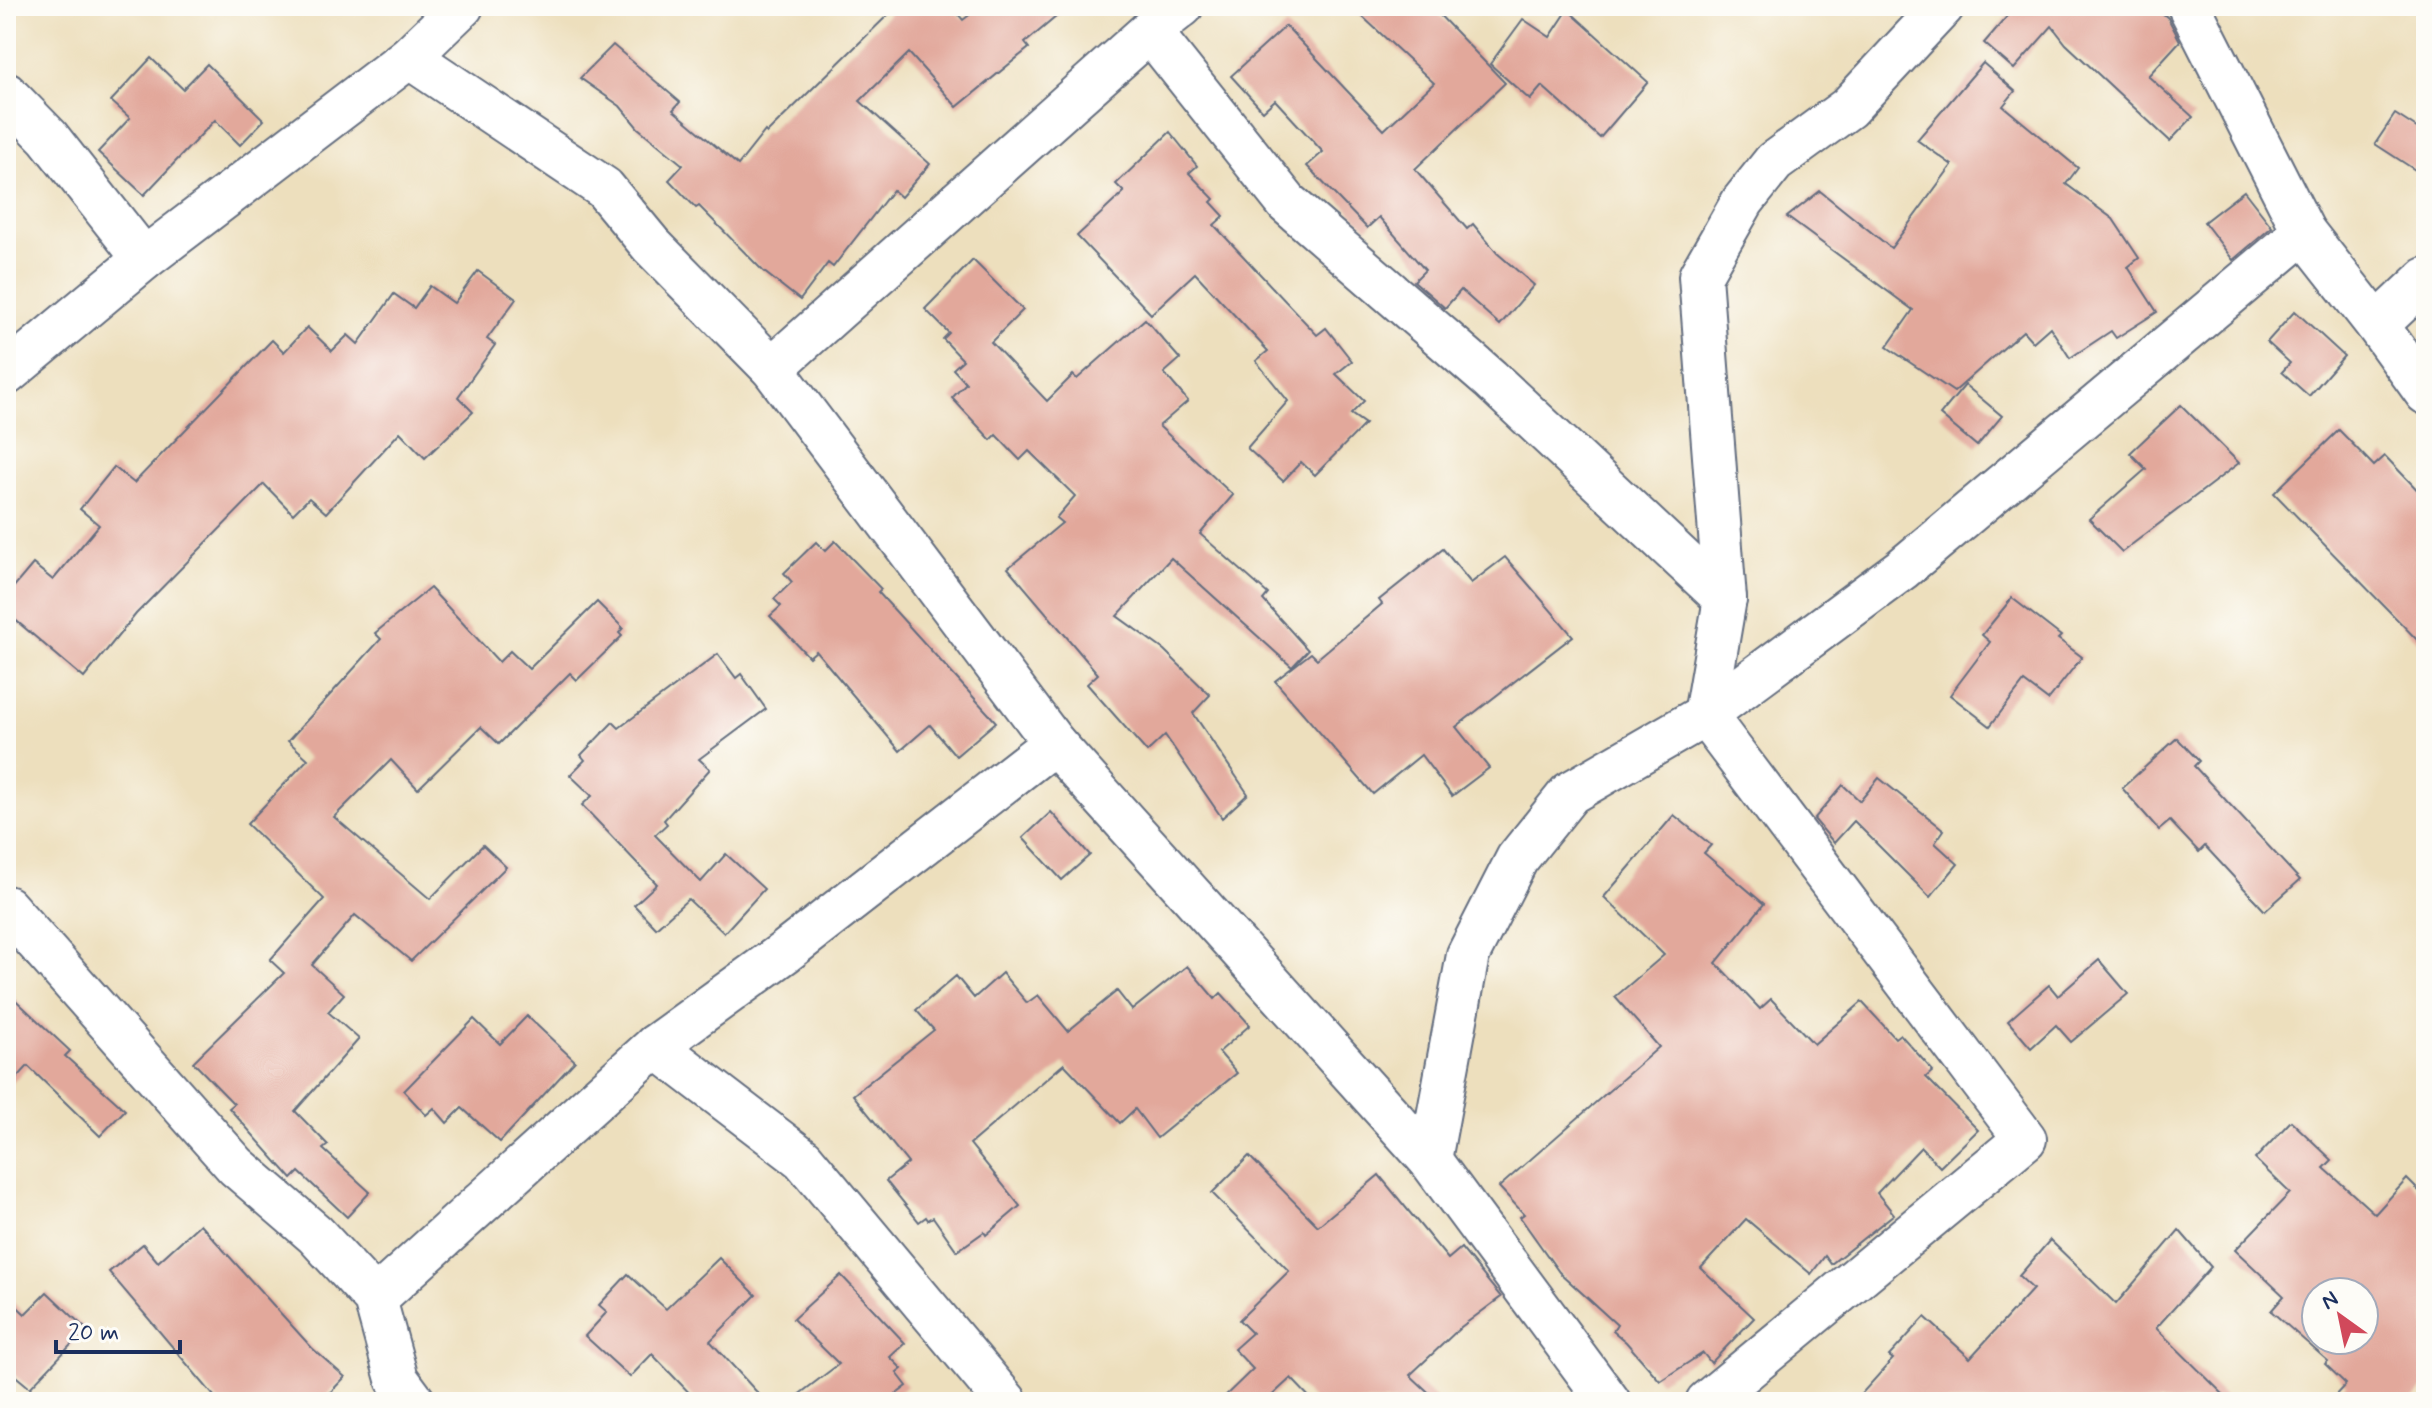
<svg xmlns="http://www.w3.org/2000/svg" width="2432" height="1408" viewBox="0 0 2432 1408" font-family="Mynerve,sans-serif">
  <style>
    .building { fill: #e2a89b; fill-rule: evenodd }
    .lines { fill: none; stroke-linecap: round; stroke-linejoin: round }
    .street-casing { stroke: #646d7f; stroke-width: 46 }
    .street { stroke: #fff; stroke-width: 42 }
  </style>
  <rect width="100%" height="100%" fill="#fdfcf7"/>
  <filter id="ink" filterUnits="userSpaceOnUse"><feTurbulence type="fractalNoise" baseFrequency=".0125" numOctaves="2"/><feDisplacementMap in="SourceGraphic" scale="16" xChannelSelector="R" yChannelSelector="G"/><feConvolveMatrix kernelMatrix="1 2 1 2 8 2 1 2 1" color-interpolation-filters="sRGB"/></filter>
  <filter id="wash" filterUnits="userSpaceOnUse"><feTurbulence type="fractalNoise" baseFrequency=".006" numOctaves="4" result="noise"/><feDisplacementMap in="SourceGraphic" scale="32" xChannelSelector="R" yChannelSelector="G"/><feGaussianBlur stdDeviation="1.8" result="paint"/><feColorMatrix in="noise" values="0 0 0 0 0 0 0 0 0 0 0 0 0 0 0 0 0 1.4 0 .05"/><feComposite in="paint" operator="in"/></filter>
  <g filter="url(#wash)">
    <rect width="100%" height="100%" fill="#eddfbd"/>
    <g id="blocks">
      <g class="building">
        <path d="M897,6H951L963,20L981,6H1069L1025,43L1029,48L957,107L909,53L860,101L930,164L901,197L893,190L833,267L828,263L800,300L763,271L699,206L696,208L669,180L683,165L638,128L620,106L580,78L613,45L680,102L673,110L738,165L765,131L767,133Z"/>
        <path d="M1351,6H1431L1505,83L1415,169L1467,229L1473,224L1497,253L1534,285L1500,325L1461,290L1445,308L1414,281L1425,270L1379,217L1367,228L1307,166L1323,152L1275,100L1263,111L1231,76L1286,26L1384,130L1434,83Z"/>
        <path d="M2016,6H2154L2168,18L2180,41L2148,76L2193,117L2170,141L2066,44L2052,26L2014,69L1984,43Z"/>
        <path d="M1568,10L1648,82L1600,138L1542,86L1530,100L1490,64L1523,19L1550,37Z"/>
        <path d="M151,58L183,89L207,64L264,120L240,145L215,120L144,195L98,152L130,118L111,101Z"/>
        <path d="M1983,63L2015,91L2003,106L2078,168L2066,184L2113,219L2139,258L2128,267L2157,312L2116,338L2111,331L2070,358L2050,327L2033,342L2023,331L1954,392L1887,347L1913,310L1787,217L1820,191L1891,248L1952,165L1917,140Z"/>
        <path d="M2395,114L2426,134V177L2375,144Z"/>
        <path d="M1170,132L1197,166L1189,173L1214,199L1211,202L1224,216L1214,225L1317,335L1326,328L1352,361L1336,374L1364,401L1351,414L1365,424L1315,475L1301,462L1283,481L1247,448L1288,401L1256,361L1268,351L1195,273L1151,314L1077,236L1124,192L1116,184Z"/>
        <path d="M2244,191L2272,227L2233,260L2204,222Z"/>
        <path d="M973,260L1023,310L991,342L1047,401L1073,375L1077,379L1145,319L1180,359L1164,373L1188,401L1159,426L1233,495L1200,534L1268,594L1263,600L1308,650L1292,667L1171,558L1117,616L1164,650L1210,695L1193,713L1248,794L1222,818L1165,735L1147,752L1087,684L1098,674L1008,568L1062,523L1056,518L1075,496L1029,451L1020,460L996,435L991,440L952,398L966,383L953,369L963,360L943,339L949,333L925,309Z"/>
        <path d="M478,271L516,299L487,339L495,345L458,397L473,412L425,458L400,432L326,513L309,498L293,514L264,484L136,614L84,678L6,612V596L33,564L53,580L99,525L80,509L114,467L134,483L272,340L284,352L307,327L332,351L348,335L358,344L394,294L414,308L430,286L454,303Z"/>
        <path d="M2295,311L2344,356L2309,396L2282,372L2290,363L2267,342Z"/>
        <path d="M1965,385L2002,416L1977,446L1940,415Z"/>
        <path d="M2181,405L2239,463L2122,552L2089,519L2146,469L2130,453Z"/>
        <path d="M2339,430L2374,466L2385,456L2426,499V649L2274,493Z"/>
        <path d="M835,541L881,589L878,592L996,722L956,756L930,725L900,751L816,651L809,657L770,616L781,606L774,599L792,582L784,573L816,542L825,551Z"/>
        <path d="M1443,549L1471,583L1505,557L1573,636L1456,727L1489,768L1452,796L1421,755L1373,794L1275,681L1311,653L1317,659L1382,604L1379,600Z"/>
        <path d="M430,588L499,662L510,651L529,669L597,602L623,628L619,633L622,636L577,680L570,673L499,744L481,727L418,789L391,760L334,817L430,899L483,845L506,867L411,961L355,915L312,965L344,994L328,1012L359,1039L295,1111L328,1145L323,1149L370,1192L347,1217L299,1172L292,1179L229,1108L234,1104L193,1062L284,973L270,960L324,899L247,824L308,759L288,741L381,639L375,633Z"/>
        <path d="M2012,598L2061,636L2058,639L2082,657L2048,700L2024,682L1990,726L1950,695L1990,642L1982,635Z"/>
        <path d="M718,654L736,678L741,674L766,709L699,759L710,769L664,820L667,824L655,835L701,882L726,854L764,889L724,933L688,899L656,928L634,905L657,884L582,805L592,796L570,775L585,760L581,755L613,722L619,728Z"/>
        <path d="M2177,738L2199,761L2194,766L2300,880L2265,911L2205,846L2199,852L2170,821L2159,830L2122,788Z"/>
        <path d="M1879,778L1944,830L1935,843L1958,864L1930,897L1854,821L1834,843L1814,819L1843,785L1860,801Z"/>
        <path d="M1051,812L1090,855L1062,880L1023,838Z"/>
        <path d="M1674,815L1711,845L1704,853L1764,904L1716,963L1760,1009L1771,999L1814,1044L1862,1002L1895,1038L1900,1034L1933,1071L1926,1077L1978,1130L1940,1167L1921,1147L1877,1193L1894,1214L1831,1264L1825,1256L1811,1274L1746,1219L1701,1268L1754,1318L1711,1363L1703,1353L1660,1381L1626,1342L1613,1331L1617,1325L1559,1272L1520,1217L1524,1214L1499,1187L1659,1047L1615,997L1664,955L1604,897Z"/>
        <path d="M2099,960L2128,994L2071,1042L2056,1025L2031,1048L2008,1021L2049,985L2058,996Z"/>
        <path d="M1187,966L1215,999L1221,993L1250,1025L1219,1052L1237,1073L1157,1138L1135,1109L1120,1123L1064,1064L970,1144L1020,1206L986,1235L984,1232L957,1251L933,1217L928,1220L926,1217L919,1222L886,1181L908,1163L853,1095L934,1030L916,1010L956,976L974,998L1002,973L1027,1003L1038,995L1068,1031L1117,991L1132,1010Z"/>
        <path d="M6,991L70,1051L65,1056L125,1110L100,1136L28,1066L6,1090Z"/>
        <path d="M527,1016L575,1061L500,1142L462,1108L447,1123L434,1108L426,1115L404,1091L474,1019L500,1044Z"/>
        <path d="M2291,1121L2332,1160L2324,1168L2375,1214L2407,1179L2426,1198V1386L2411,1402H2329L2346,1384L2325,1364L2328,1361L2271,1311L2284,1296L2235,1250L2290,1193L2255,1159ZM2316,1292H2364V1340H2316Z"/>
        <path d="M1249,1156L1318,1226L1379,1175L1448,1259L1461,1248L1501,1297L1461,1327L1410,1375L1439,1402H1314L1291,1378L1265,1402H1219L1253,1369L1234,1349L1252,1333L1239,1320L1289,1271L1212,1193Z"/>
        <path d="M200,1224L312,1348L345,1377L321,1402H219L109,1272L143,1244L158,1262Z"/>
        <path d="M2179,1230L2211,1267L2156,1328L2231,1402H1854L1893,1359L1889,1356L1925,1317L1970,1358L2033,1289L2019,1276L2050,1240L2116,1304Z"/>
        <path d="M719,1258L756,1295L710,1341L766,1402H698L652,1354L630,1377L585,1336L607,1312L599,1305L628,1274L666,1309Z"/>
        <path d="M841,1275L905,1343L890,1357L902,1369L897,1373L907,1386L886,1402H789L839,1364L793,1319Z"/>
        <path d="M47,1292L86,1329L30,1388L6,1368V1296L25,1314Z"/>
      </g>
    </g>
  </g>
  <g filter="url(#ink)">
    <use href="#blocks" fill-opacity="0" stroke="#646d7f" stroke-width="2"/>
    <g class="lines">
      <g class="street-casing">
        <g id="street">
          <path d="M2189,6L2304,232L2377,325L2426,393"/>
          <path d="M1150,31L1287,203L1490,379L1725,599"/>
          <path d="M409,57L604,188L651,245L772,368L1054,743L1430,1160L1609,1402"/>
          <path d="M6,94L48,137L144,259"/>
          <path d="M2377,325L2426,279"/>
          <path d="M772,368L1150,31L1182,6"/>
          <path d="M6,374L144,259L409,57L462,6"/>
          <path d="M6,907L236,1166L315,1234L375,1299L397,1379L414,1402"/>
          <path d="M655,1046L803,1159L1006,1402"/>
          <path d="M1430,1160L1468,955L1517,859L1570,793L1705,715L1902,569L2304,232"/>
          <path d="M375,1299L655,1046L785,952L1054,743"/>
          <path d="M1707,1402L2025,1139L1705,715L1725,599L1700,276L1743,201L1774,162L1848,108L1943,6"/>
        </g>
      </g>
      <use href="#street" class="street"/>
    </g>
  </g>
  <rect width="2432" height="1408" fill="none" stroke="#fdfcf7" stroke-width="32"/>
  <g transform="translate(2340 1316) rotate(327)"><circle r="38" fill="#fdfcf7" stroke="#a3aaba" stroke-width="2"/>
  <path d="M0-6L14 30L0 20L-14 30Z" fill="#d1495b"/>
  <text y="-12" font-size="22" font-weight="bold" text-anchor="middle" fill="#1b2f5e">N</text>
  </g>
  <path d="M56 1340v12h124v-12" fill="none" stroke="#1b2f5e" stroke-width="4"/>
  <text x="68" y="1340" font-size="24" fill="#1b2f5e" stroke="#fdfcf7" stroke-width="6" paint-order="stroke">20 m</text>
</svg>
